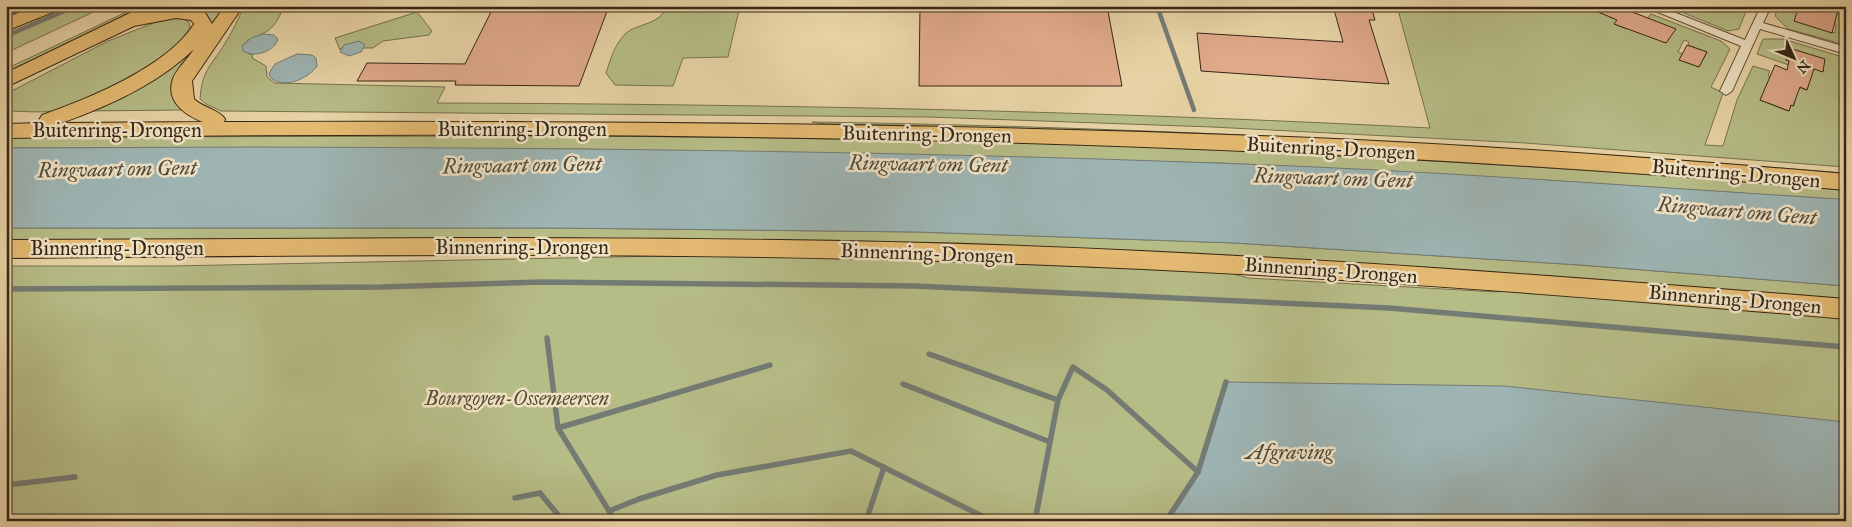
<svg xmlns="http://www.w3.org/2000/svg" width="1852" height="527" viewBox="0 0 1852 527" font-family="'IM FELL Great Primer',serif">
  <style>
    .green { fill: #b6bc86; stroke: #76714e; fill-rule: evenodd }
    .water { fill: #9db4b3; stroke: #747b74 }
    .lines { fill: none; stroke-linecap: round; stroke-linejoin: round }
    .stream-far1 { stroke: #747b74; stroke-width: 4.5 }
    .stream { stroke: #747b74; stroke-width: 5.5 }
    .building { fill: #dfa98a; stroke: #372615 }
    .street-casing { stroke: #635139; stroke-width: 2 }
    .highway-casing { stroke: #372615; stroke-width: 2 }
    .street { fill: #efe2c4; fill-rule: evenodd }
    .highway { fill: #e4ba72; fill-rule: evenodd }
    .labels { text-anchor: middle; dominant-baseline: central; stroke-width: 5; stroke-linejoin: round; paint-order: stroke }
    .street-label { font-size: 20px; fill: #372615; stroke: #efe2c4 }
    .park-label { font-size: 20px; font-style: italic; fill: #574c31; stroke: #efe2c4 }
    .water-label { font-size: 21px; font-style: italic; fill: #504a3c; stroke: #efe2c4 }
  </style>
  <rect width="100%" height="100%" fill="#e7d3a5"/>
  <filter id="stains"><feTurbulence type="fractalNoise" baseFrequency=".004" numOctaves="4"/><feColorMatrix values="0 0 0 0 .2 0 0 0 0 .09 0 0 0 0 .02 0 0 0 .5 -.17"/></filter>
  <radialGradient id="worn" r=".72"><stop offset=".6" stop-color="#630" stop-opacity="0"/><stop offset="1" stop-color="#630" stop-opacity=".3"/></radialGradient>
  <g class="green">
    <path d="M72,6H106L6,53V34Z"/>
    <path d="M139,6H151L6,76V69Z"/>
    <path d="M182,6H229L186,66L185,110L82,111L190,50L201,11L179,7Z"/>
    <path d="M244,6H284C279,18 275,28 262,34C255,38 248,38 242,46L249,54H253L252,58L266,66L267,77L275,83L445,87L437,103C768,104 1099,111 1430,128L1397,6H1585L1615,9L1609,17L1617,20L1615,24L1626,29L1630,25L1640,26L1651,14L1721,41L1730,49L1711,87L1723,93L1705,145L1723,146L1737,100L1753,66L1770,71L1768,76L1806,90L1812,73L1757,54L1763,39H1783L1846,58V98L1839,97L1842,107L1846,108V167L1525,143L1212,127L929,117L221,111L206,104L200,99C202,71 210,67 224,45C232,33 238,19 244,6ZM1684,40L1689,42L1688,45L1707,52L1699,67L1680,60L1683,54L1678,52ZM1762,96L1765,97L1795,100L1794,106L1791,105L1788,111L1760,100Z"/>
    <path d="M667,6H740L728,57L683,58L673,86L615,85L606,73C611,58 614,46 625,34C637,23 661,25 667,6Z"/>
    <path d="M1667,6H1748L1739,29L1728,31Z"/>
    <path d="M1779,6H1809L1837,15L1839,6H1846V45L1788,29L1775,16ZM1798,12L1836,24L1835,33L1795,21Z"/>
    <path d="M417,12L432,31L429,35L383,41L373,48H341L340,50L335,38Z"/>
    <path d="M171,18H181L189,22L190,28C184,37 178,45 170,51C149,67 78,108 53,111C38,113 21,111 6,111V94L108,41L161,20Z"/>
    <path d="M812,122C1157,127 1501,146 1846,173V176L1086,131L826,124Z"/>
    <path d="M591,136C800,138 1009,140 1218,149C1421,159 1624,172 1826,188L1846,189V200L1542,180L1220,163L582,149L6,148V137Z"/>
    <path d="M6,228H556L918,232L1235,243L1580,265L1846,286V301L1238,257L6,241Z"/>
    <path d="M711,255L909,260L1226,272L1248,278L1497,292L1509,289L1846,318V521H6V266H173Z"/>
  </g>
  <g class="water">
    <path d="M263,34L274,35L278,39C274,52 254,58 243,51L242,46L251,38Z"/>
    <path d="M359,41L365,45L361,52L349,56L340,52L344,45Z"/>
    <path d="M297,54L312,55L316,58L317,66C308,79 283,90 270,77L269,73L275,64Z"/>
    <path d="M253,147C574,148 896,151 1217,163C1424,170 1631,186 1838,199L1846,200V286L1580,265L1235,243L918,232L556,228H6V148Z"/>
    <path d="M1226,382L1504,386L1846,422V521H1166L1198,472Z"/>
  </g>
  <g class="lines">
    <g class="stream-far1">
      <path d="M1157,6L1194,110"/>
      <path d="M6,16L30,6"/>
      <path d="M6,36L76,6"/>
    </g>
    <g class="stream">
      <path d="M6,289L382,287L540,282L914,286L1389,308L1846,347"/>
      <path d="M547,338L558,428"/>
      <path d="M929,354L1058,400"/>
      <path d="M903,384L1050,442"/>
      <path d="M6,485L75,477"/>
      <path d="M515,498L540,493L563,521"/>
      <path d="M609,511L558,428L770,365"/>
      <path d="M615,521L609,511L639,499L717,475L851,451L992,521"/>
      <path d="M866,521L884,467"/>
      <path d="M1035,521L1058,400L1073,367L1107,390L1198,472"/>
      <path d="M1166,521L1198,472L1226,382"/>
    </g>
  </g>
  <g class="building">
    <path d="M494,6H609L579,86L455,85L456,81H357L367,63L465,64Z"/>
    <path d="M920,6H1107L1122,86H919Z"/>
    <path d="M1333,6H1371L1375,20H1369L1389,84L1201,71L1197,33L1343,42Z"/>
    <path d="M1584,6H1617L1676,29L1666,43L1614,24L1617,20Z"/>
    <path d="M1799,6H1839L1832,33L1794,21Z"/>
    <path d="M1687,45L1707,52L1699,67L1679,60Z"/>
    <path d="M1789,48L1825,59L1823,72L1814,69L1807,90L1800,87L1793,106L1791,105L1789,111L1760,100L1775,65L1787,70L1789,61L1786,60Z"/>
  </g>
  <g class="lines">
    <g class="street-casing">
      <path id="street" d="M1643,6H1658L1745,40L1761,6H1771L1763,23L1846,47V54L1760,29L1732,91L1726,95L1720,91L1741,46Z"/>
    </g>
    <g class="highway-casing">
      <g id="highway">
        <path d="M35,6H60L58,10L6,31V18Z"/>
        <path d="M176,6L204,11L212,24L225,6H243L192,81L194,99C203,108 219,109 225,119L224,122C602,121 980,123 1357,140C1520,148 1683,160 1846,174V190C1234,136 620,129 6,138V124L41,123L39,120L42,115C88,99 167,67 194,24L191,20L176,18L134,26L6,87V73L132,12L139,10L146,12ZM194,49C188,59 174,71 172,82C167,103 187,116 203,122L61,123C107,107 158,84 194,49Z"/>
        <path d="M455,238C644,238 833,239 1022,246C1297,256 1571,277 1846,299V319C1572,295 1298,274 1024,264C685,251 345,255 6,258V240Z"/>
      </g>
    </g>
    <use href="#street" class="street"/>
    <use href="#highway" class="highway"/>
  </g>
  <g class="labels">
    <g class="street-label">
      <text x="522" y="129">Buitenring-Drongen</text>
      <text x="117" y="130">Buitenring-Drongen</text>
      <text transform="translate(927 134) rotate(1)">Buitenring-Drongen</text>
      <text transform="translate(1331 148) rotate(3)">Buitenring-Drongen</text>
      <text transform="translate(1736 173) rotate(5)">Buitenring-Drongen</text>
      <text x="522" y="247">Binnenring-Drongen</text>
      <text x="117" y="248">Binnenring-Drongen</text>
      <text transform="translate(927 253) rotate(2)">Binnenring-Drongen</text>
      <text transform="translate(1331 270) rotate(4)">Binnenring-Drongen</text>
      <text transform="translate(1735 299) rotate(5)">Binnenring-Drongen</text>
    </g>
    <g class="park-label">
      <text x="517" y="398">Bourgoyen-Ossemeersen</text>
    </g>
    <g class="water-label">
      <text transform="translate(928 164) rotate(1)">Ringvaart om Gent</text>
      <text transform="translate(522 165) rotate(-1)">Ringvaart om Gent</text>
      <text transform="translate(117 169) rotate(-1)">Ringvaart om Gent</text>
      <text transform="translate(1333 178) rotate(2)">Ringvaart om Gent</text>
      <text transform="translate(1737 211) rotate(5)">Ringvaart om Gent</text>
      <text x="1289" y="452">Afgraving</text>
    </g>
  </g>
  <rect width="1852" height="527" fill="none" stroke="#e7d3a5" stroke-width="25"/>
  <rect x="8" y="8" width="1837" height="512" fill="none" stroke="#372615" stroke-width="2.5"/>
  <rect x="12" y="12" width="1827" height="502" fill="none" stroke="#372615"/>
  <g transform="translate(1794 58) rotate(134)" stroke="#efe2c4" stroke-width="4" paint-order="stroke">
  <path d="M0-4L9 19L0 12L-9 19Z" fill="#372615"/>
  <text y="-8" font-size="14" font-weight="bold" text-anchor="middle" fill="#372615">N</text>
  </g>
  <rect width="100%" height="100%" filter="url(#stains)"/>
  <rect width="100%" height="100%" fill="url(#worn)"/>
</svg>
